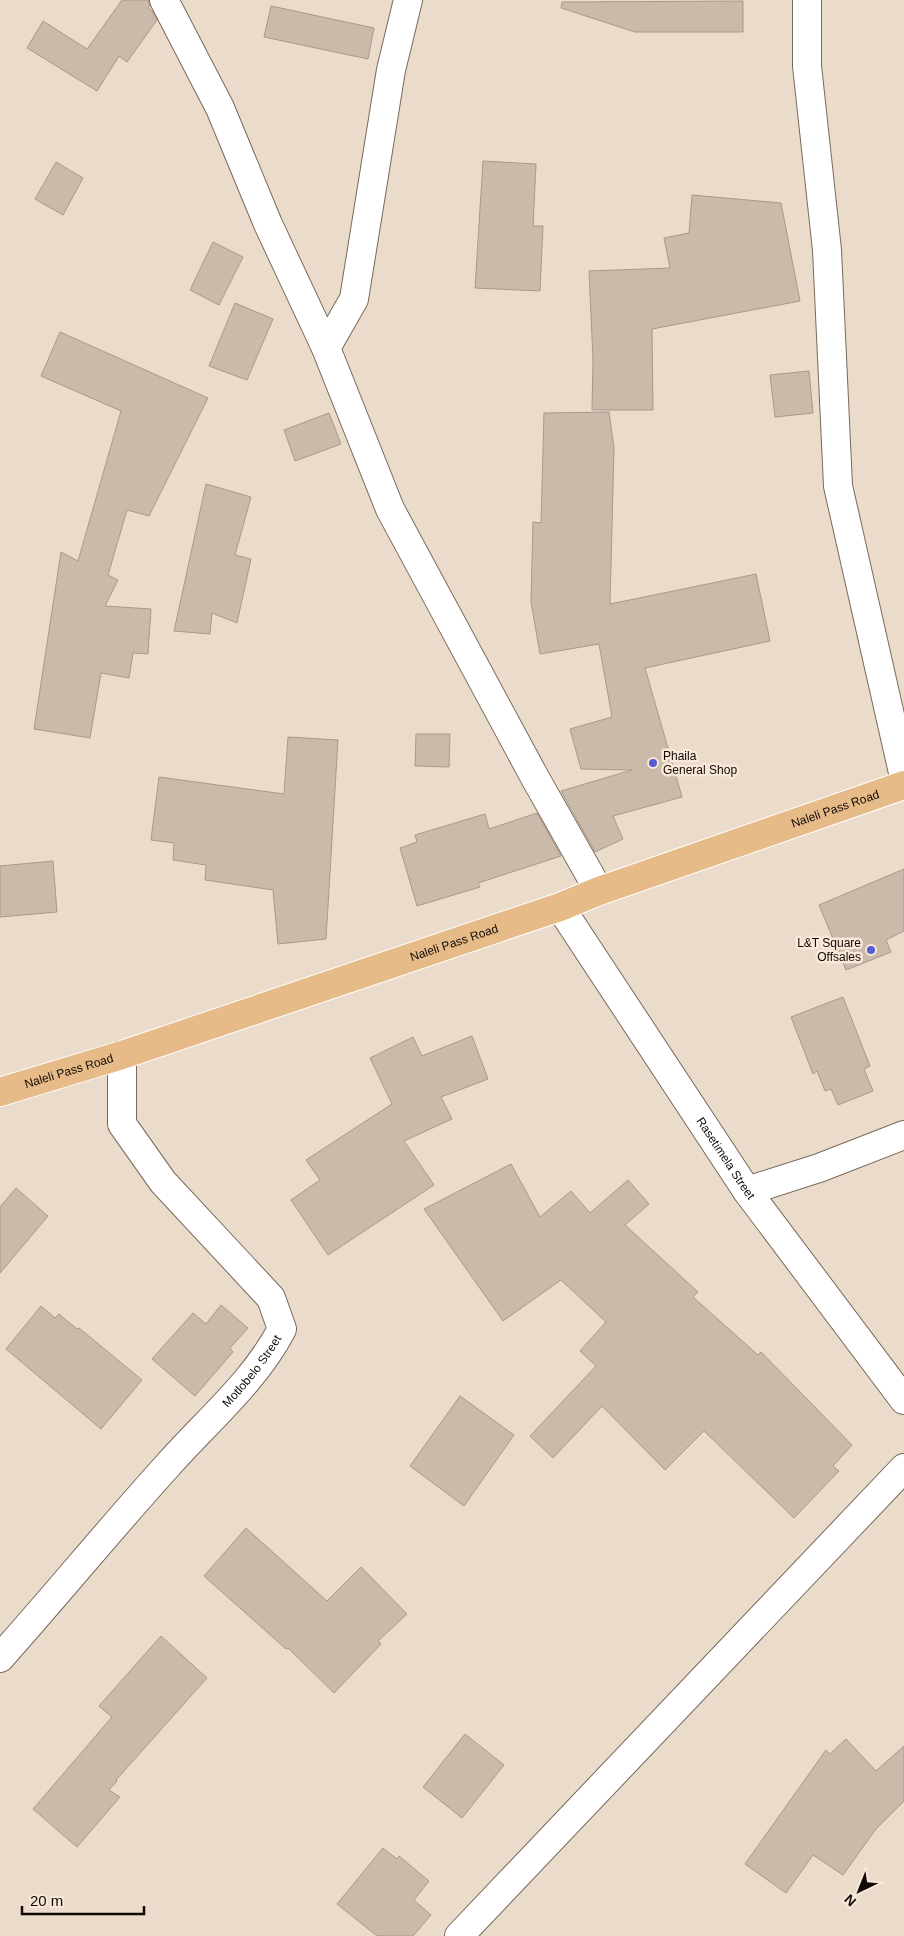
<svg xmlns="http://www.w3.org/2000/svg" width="904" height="1936" viewBox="0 0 904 1936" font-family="Helvetica,sans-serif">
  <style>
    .building { fill: #cabaaa; stroke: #a9998a }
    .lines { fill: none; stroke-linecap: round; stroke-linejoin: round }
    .minor-casing { stroke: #78695b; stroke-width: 30 }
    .major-casing { stroke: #fff; stroke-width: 30 }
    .minor { stroke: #fff; stroke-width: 28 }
    .major { stroke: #e6bb88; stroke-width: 28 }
    .poi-dot { fill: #565bd2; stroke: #f9e8d8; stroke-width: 2 }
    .labels { text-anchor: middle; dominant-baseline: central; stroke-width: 5; stroke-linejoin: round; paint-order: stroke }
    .poi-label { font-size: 12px; fill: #0f0a05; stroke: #f9e8d8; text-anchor: start }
    .street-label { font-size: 12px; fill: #0f0a05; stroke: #f9e8d8 }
  </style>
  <rect width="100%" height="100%" fill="#ebdbcb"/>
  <g class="building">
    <path d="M122,0H148L150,6L148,8L152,11L157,20L127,62L119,56L97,91L27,48L43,21L87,49Z"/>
    <path d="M743,1V32H635L561,8L562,2Z"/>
    <path d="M271,6L374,28L368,59L264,37Z"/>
    <path d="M483,161L536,164L533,226H543L540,291L475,288Z"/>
    <path d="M56,162L83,178L63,215L35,199Z"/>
    <path d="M692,195L781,203L800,301L652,329L653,410H592L593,360L589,271L670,268L664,238L689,233Z"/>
    <path d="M213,242L243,257L219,305L190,290Z"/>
    <path d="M235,303L273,319L247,380L209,366Z"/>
    <path d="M60,332L208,398L149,516L127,510L108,575L118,580L105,606L151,609L148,654L133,653L129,678L101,673L90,738L34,729L61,552L78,561L121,411L41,376Z"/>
    <path d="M809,371L813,413L775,417L770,375Z"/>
    <path d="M609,412L614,448L610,604L756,574L770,641L645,668L682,797L613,816L623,839L595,852L561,791L632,770L581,769L570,729L612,717L599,644L540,654L531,602L533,522L541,523L544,413Z"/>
    <path d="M329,413L341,444L295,461L284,430Z"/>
    <path d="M206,484L251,497L235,555L251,559L237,623L212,613L210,634L174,631Z"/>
    <path d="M416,734H450L449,767L415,766Z"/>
    <path d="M288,737L338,740L326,939L278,944L273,890L205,880L206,865L173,860L174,843L151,840L159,777L284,794Z"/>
    <path d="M537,813L561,856L478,883L480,887L417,906L400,848L417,842L415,835L485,814L489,829Z"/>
    <path d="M53,861L57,912L0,917V866Z"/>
    <path d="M904,869V931L886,940L891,952L846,970L819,905Z"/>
    <path d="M843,997L870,1066L864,1069L873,1091L838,1105L831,1089L825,1091L817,1071L813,1074L791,1017Z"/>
    <path d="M472,1036L488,1079L441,1097L452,1119L404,1141L434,1185L328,1255L291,1200L320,1180L306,1160L392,1104L370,1058L413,1037L422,1056Z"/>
    <path d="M511,1164L540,1217L571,1191L590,1213L628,1180L649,1204L625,1225L698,1292L693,1297L758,1355L761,1352L852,1445L833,1466L839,1471L794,1518L704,1431L665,1470L602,1406L553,1458L530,1436L596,1366L580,1351L606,1322L561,1280L503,1321L424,1209Z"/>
    <path d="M16,1188L48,1216L0,1273V1207Z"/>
    <path d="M221,1305L248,1328L230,1348L233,1352L195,1396L152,1359L193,1313L206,1324Z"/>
    <path d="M41,1306L55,1318L59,1314L77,1329L79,1328L142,1380L101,1429L6,1349Z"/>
    <path d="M460,1396L514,1435L464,1506L410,1466Z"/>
    <path d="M246,1528L327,1601L361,1567L407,1614L378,1641L381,1644L334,1693L288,1648L286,1649L204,1576Z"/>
    <path d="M161,1636L207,1678L116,1780L117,1781L109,1790L120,1797L77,1847L33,1809L112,1717L99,1706Z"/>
    <path d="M465,1734L504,1765L462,1818L423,1787Z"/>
    <path d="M846,1739L876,1771L904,1746V1801L876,1829L843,1875L813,1855L786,1893L745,1864L826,1750L830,1754Z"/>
    <path d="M383,1848L397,1859L399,1856L429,1881L414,1900L431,1915L413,1936H377L337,1904Z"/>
  </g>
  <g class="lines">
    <g class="minor-casing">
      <g id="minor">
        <path d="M164,0L220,108L268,224L326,348L390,509L534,776L599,891"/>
        <path d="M807,0V66L827,250L838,486L904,777"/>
        <path d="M326,348L354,299L391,70L408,0"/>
        <path id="s1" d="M560,907L747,1191L904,1400"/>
        <path d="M747,1191L819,1168L904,1135"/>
        <path id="s2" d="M0,1658C57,1594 111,1528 168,1465C207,1421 255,1381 282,1329L271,1298L163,1182L122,1124V1055"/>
        <path d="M459,1936L904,1468"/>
      </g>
    </g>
    <g class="major-casing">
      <g id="major">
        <path id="s3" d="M0,1092L122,1055L560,907L599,891L904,785"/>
      </g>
    </g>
    <use href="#minor" class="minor"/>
    <use href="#major" class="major"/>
  </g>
  <g class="poi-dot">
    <circle cx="653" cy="763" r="5"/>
    <circle cx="871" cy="950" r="5"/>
  </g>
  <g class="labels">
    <g class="poi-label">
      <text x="663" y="756">Phaila<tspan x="663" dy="14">General Shop</tspan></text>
      <text x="861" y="943" text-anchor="end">L&amp;T Square<tspan x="861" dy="14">Offsales</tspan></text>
    </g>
    <g class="street-label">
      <text stroke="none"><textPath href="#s3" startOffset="882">Naleli Pass Road</textPath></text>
      <text stroke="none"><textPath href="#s3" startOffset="478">Naleli Pass Road</textPath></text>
      <text stroke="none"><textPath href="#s3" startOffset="72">Naleli Pass Road</textPath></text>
      <text stroke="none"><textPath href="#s1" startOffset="301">Rasetimela Street</textPath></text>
      <text stroke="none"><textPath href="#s2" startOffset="382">Motlobelo Street</textPath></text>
    </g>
  </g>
  <g transform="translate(859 1891) rotate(223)" stroke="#f9e8d8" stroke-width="4" paint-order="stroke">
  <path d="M0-4L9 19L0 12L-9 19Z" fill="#0f0a05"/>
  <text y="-8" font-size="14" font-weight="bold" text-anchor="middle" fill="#0f0a05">N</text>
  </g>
  <path d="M22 1906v8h122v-8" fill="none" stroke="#0f0a05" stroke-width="2.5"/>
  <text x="30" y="1906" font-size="15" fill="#0f0a05" stroke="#f9e8d8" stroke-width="4" paint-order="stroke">20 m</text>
</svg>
